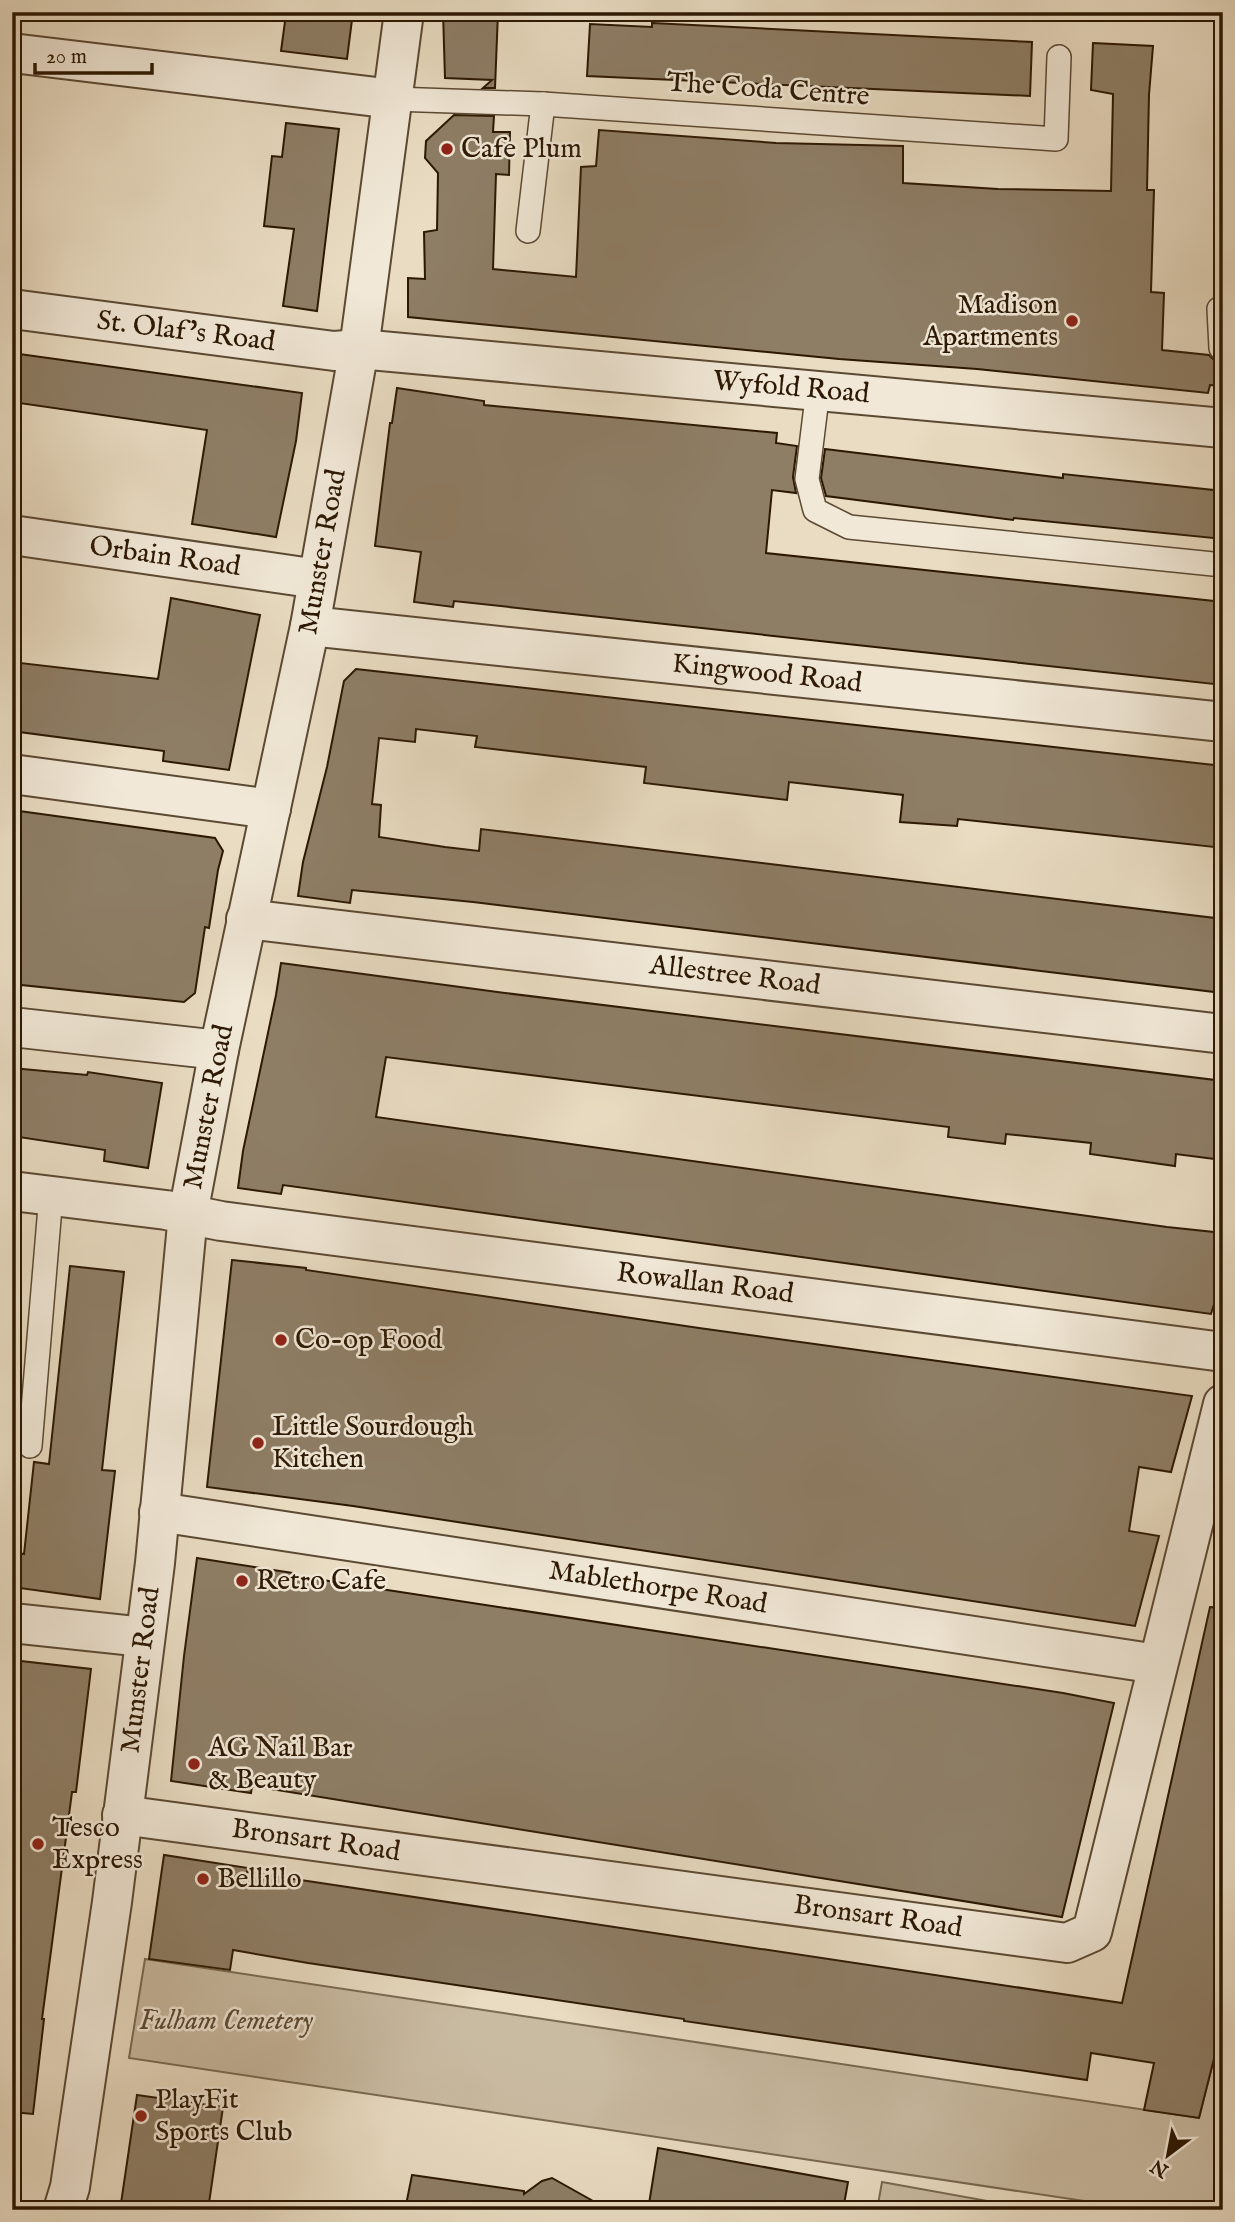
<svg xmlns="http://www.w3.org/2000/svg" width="1235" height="2222" viewBox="0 0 1235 2222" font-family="'IM FELL English',serif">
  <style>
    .green { fill: #c9bba2; stroke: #7a6a52; stroke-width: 2 }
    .building { fill: #8e7e66; stroke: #2c1803; stroke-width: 2 }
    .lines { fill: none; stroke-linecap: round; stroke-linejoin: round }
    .service-casing { stroke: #5b4933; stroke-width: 26 }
    .minor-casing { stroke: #5b4933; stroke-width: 42 }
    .tertiary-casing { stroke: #5b4933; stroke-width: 42 }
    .service { stroke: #f1e8d7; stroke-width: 23 }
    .minor { stroke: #f1e8d7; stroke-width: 38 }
    .tertiary { stroke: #f1e8d7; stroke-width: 38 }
    .poi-dot { fill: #8f2418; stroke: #f1e8d7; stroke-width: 2.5 }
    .labels { text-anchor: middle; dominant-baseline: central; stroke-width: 5; stroke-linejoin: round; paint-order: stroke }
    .street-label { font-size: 28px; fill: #2c1803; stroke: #f1e8d7 }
    .poi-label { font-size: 28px; fill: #2c1803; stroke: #f1e8d7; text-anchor: start }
    .park-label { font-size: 28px; font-style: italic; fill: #5b4933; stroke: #f1e8d7 }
  </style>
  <rect width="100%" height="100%" fill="#e9dcc2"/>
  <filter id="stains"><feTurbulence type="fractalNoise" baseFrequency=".00286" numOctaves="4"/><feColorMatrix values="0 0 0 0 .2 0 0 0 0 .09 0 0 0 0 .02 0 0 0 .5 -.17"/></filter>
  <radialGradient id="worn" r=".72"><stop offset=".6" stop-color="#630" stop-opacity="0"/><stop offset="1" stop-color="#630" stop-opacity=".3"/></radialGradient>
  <g class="green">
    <path d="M145,1959L1199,2118L1223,2023V2210H1144L129,2058Z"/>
    <path d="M882,2182L1038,2210H877Z"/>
  </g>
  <g class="building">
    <path d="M305,12H353L347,59L281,51L286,14L305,16Z"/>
    <path d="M443,12H498L495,88H483L492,80L445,78Z"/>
    <path d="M652,23L1032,42L1030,96L587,76L590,24L652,27Z"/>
    <path d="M1093,43L1153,46L1149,95L1147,190H1154L1151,292L1164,293L1162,350L1209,355L1215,361L1223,362V386L1210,385L1208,393L977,369L839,359L408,317V278L425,279L424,232L437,230L438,173L425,158L426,141L454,115L494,116L493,132H510L509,175L496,174L493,269L576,277L581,167L596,166L599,130L776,143L903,146V183L998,189L1111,191L1113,94L1091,90Z"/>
    <path d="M286,123L339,129L317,311L283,306L294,229L264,226L272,156L282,157Z"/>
    <path d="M12,353L302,393L296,441L276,537L192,524L207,430L12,402Z"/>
    <path d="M397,388L484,401V405L777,433L776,443L797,446L793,477L796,493L772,490L766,553L1223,602V685L454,601L453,607L414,602L421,552L375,546L390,423H392Z"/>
    <path d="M825,449L1063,478V474L1223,491V539L1014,518L1013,520L826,496L821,478Z"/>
    <path d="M171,598L260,615L229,770L163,761L164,751L12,731V662L158,679Z"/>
    <path d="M356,669L1223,766V848L958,819L957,826L900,822L903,795L789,782L787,800L644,783L646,767L475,747L477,736L416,729L415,742L379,738L372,804L381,805L379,837L445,847L479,851L481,829L1223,919V993L473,902L352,890L350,903L298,896L303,862L327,767L344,681Z"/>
    <path d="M12,810L215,838L223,851L218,870L209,928L205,927L195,993L184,1002L12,984Z"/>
    <path d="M281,963L505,993L1223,1081V1160L1176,1154L1175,1166L1090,1154L1091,1143L1006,1134L1005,1144L948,1137L949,1127L386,1057L376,1117L1167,1227L1223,1233V1275L1211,1314L283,1185L281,1194L238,1188L243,1151L276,995Z"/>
    <path d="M12,1068L87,1075L88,1072L162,1083L148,1168L104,1161L105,1150L12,1136Z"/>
    <path d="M232,1260L306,1268V1270L699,1328L1192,1396L1171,1472L1139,1467L1129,1531L1159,1536L1135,1626L353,1506L207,1487Z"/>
    <path d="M70,1266L124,1272L102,1470L115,1471L100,1599L12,1587V1552L24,1554L34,1462L49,1464Z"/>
    <path d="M197,1558L293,1573L292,1575L335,1582L1063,1693L1114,1703L1062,1917L252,1786L251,1793L171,1781L184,1656Z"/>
    <path d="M1210,1607L1223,1608V2023L1199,2118L1144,2110L1154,2063L1091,2053L1087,2080L684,2021V2019L308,1963L233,1950L230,1970L149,1959L164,1855L248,1868L247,1872L1122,2003Z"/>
    <path d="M12,1660L91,1669L76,1792H72L42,2019H44L33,2114L12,2112Z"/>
    <path d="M137,2095L223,2107L208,2210H120Z"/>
    <path d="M658,2148L848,2182L843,2210H648Z"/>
    <path d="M412,2175L524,2191V2194L542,2181L552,2178L609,2210H405Z"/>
  </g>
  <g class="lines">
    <g class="service-casing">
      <g id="service">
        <path d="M393,99L543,104L1056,139L1059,57"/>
        <path d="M528,231L543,104"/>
        <path d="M1219,309L1221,348"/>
        <path d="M818,390L807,479L815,510L849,527L1223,565"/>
        <path d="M30,1446L51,1195"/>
      </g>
    </g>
    <g class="minor-casing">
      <g id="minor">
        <path d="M12,53L393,99"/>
        <path d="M12,309L334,351L359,349L392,352L1223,428"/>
        <path d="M12,535L318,579"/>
        <path d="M310,626L1223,722"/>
        <path d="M12,774L271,809"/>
        <path d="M246,919L1223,1034"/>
        <path d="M12,1027L219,1050"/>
        <path d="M12,1191L166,1210L221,1221L1223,1352"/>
        <path d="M159,1512L1157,1664"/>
        <path d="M12,1623L144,1637"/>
        <path d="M122,1815L1067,1943L1092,1932L1223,1404"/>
      </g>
    </g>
    <g class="tertiary-casing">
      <path id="tertiary" d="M63,2210L70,2187L112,1902L155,1563L188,1214L219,1050L310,626L359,349L404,12"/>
    </g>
    <use href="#service" class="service"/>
    <use href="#minor" class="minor"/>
    <use href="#tertiary" class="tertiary"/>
  </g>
  <g class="poi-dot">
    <circle cx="447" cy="149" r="7"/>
    <circle cx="1072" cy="321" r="7"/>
    <circle cx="281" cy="1340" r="7"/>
    <circle cx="258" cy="1443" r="7"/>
    <circle cx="242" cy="1581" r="7"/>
    <circle cx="194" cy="1764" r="7"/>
    <circle cx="38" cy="1844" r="7"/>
    <circle cx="203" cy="1879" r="7"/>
    <circle cx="141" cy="2116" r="7"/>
  </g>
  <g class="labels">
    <g class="street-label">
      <text transform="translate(768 90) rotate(4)">The Coda Centre</text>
      <text transform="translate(186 332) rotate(7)">St. Olaf's Road</text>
      <text transform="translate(791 388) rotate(5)">Wyfold Road</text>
      <text transform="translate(323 552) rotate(-80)">Munster Road</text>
      <text transform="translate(165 557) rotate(8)">Orbain Road</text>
      <text transform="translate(767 674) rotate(6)">Kingwood Road</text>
      <text transform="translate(735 976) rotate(7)">Allestree Road</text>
      <text transform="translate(209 1107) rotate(-79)">Munster Road</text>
      <text transform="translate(705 1284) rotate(7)">Rowallan Road</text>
      <text transform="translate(658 1588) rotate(9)">Mablethorpe Road</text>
      <text transform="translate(141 1670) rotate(-83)">Munster Road</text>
      <text transform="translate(316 1841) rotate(8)">Bronsart Road</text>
      <text transform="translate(878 1917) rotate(8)">Bronsart Road</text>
    </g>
    <g class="poi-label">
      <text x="461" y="149">Cafe Plum</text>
      <text x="1058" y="305" text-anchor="end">Madison<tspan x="1058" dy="32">Apartments</tspan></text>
      <text x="295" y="1340">Co-op Food</text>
      <text x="272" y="1427">Little Sourdough<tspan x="272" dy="32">Kitchen</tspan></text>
      <text x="256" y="1581">Retro Cafe</text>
      <text x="208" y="1748">AG Nail Bar<tspan x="208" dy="32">&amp; Beauty</tspan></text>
      <text x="52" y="1828">Tesco<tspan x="52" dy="32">Express</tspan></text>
      <text x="217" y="1879">Bellillo</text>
      <text x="155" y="2100">PlayFit<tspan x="155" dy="32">Sports Club</tspan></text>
    </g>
    <g class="park-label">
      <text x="226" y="2021">Fulham Cemetery</text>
    </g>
  </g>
  <rect width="1235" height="2222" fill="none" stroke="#e9dcc2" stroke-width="42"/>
  <rect x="14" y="14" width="1207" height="2194" fill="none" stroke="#2c1803" stroke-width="3.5"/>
  <rect x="21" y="21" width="1193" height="2180" fill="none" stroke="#2c1803" stroke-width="2"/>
  <g transform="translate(1168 2155) rotate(212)" stroke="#f1e8d7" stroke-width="5" paint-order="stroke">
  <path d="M0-5L12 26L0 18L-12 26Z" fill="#2c1803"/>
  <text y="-10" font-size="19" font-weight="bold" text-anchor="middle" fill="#2c1803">N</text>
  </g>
  <path d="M35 63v10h117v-10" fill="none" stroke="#2c1803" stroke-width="3.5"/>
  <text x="46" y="63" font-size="21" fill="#2c1803" stroke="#f1e8d7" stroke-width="5" paint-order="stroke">20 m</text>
  <rect width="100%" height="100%" filter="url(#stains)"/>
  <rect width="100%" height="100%" fill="url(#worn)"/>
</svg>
